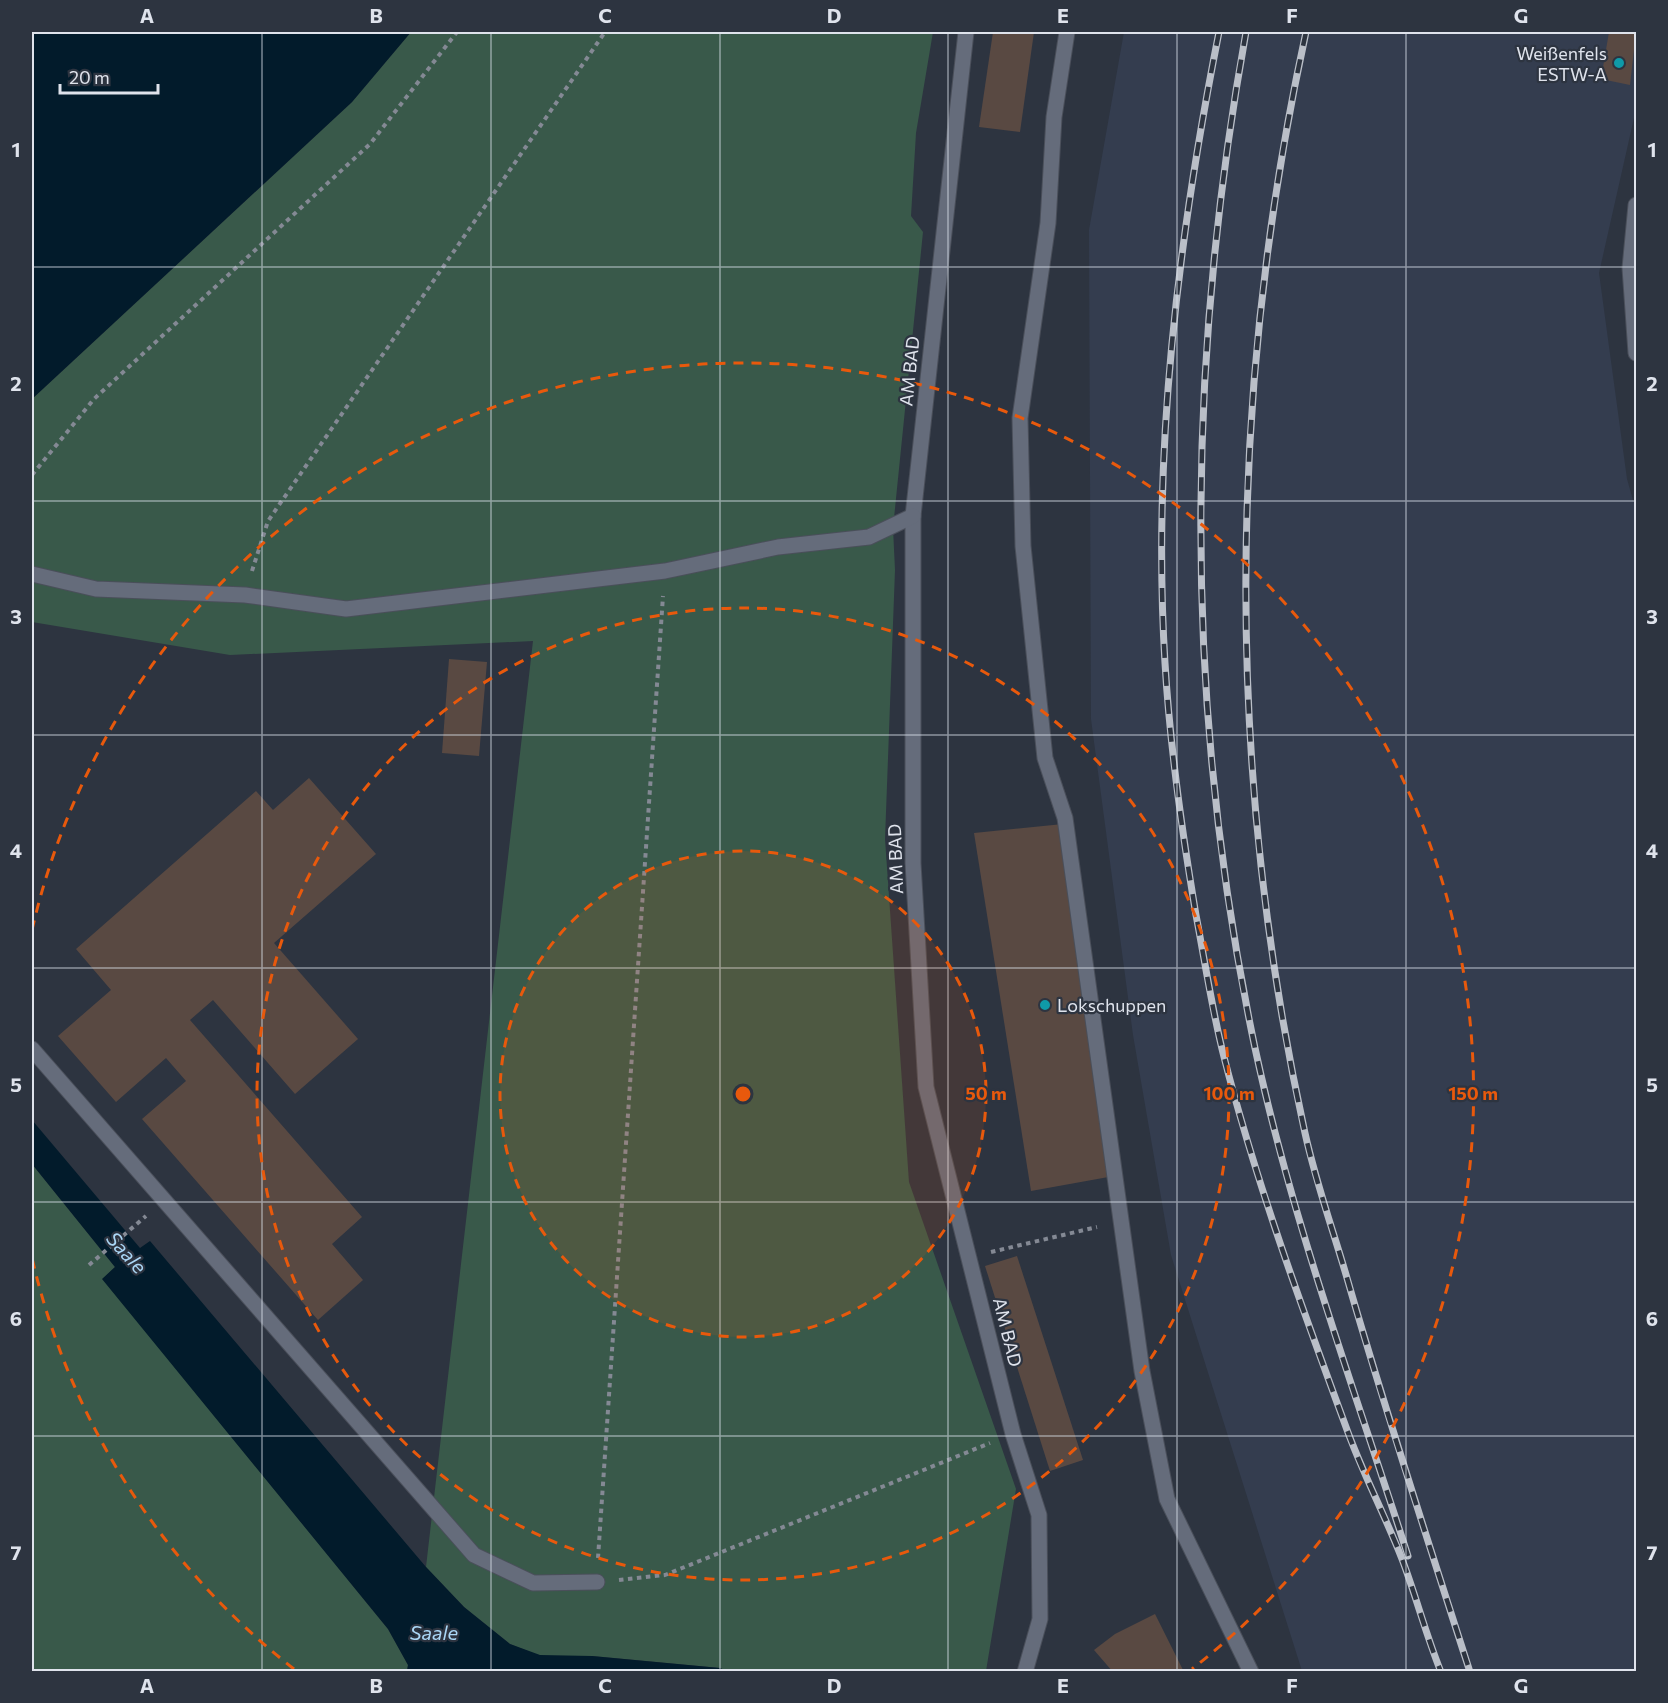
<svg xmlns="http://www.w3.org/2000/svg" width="1668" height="1703" viewBox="0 0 1668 1703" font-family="Commissioner,sans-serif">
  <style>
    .built { fill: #343d4f }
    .green { fill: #39594a }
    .water { fill: #021b2b }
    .building { fill: #594942 }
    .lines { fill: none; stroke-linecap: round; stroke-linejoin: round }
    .service-casing { stroke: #4a4f5a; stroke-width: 17 }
    .minor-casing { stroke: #4a4f5a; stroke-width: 17 }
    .path { stroke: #848994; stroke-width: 4; stroke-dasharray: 4.5 4.5; stroke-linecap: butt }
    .service { stroke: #656c7b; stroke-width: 15 }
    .minor { stroke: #656c7b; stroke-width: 15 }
    .rail-casing { stroke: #babfc8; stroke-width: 7 }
    .rail { stroke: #2d3440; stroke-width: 4.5; stroke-dasharray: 14; stroke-linecap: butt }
    .grid { fill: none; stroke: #dfe3ec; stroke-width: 1.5; stroke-opacity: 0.55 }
    .ring { fill: none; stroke: #e8590c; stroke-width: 3; stroke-dasharray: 10 8 }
    .culture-dot { fill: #0f9aa8; stroke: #2d3440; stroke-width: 2 }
    .labels { text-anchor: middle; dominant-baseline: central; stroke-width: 4.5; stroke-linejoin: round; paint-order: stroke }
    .poi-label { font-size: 18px; fill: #dfe3ec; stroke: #2d3440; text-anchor: end }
    .street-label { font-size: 18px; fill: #dfe3ec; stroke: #2d3440 }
    .water-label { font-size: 20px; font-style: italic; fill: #aad6f5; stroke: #2d3440 }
    .centre { fill: #e8590c; stroke: #2d3440; stroke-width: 3 }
    .ring-label { font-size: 18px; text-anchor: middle; font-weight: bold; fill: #e8590c; stroke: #2d3440; stroke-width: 4.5; stroke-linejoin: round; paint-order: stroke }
    .neatline { fill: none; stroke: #dfe3ec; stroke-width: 2 }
    .grid-label { font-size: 20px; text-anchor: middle; font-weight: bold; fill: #dfe3ec }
  </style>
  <rect width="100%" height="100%" fill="#2d3440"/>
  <path class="built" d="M1124,32H1636V109L1599,273L1627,479L1636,511V1671H1302L1171,1255L1133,1035L1091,719L1089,230Z"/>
  <g class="green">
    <path d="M411,32H933L916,133L911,216L923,232L893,528L895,570L885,839L909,1182L1016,1489L986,1671L727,1672L720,1668L592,1656H540L510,1644L464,1607L426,1567L533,641L230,655L32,622V399L352,102Z"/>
    <path d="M32,1164L115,1267L103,1279L388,1629L408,1665L407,1671H32Z"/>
  </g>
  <g class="water">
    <path d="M32,32H411L352,102L32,399Z"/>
    <path d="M32,1120L140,1248L150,1241L426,1567L464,1607L510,1644L540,1655L592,1656L720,1668L727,1671H407L408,1665L388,1629L102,1279L115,1267L32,1164Z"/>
  </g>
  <g class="building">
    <path d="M993,32H1034L1020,132L979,127Z"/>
    <path d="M1609,32H1636L1630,85L1601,79Z"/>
    <path d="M449,659L487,662L479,756L442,753Z"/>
    <path d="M309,778L376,854L274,943L358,1039L295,1094L213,1000L190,1020L362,1217L332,1244L363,1280L318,1320L142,1119L186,1081L166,1058L116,1102L58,1036L111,990L76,949L256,791L273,810Z"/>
    <path d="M1063,824L1114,1176L1031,1191L974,833Z"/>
    <path d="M1017,1256L1083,1460L1050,1471L985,1266Z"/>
    <path d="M1155,1614L1184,1672H1113L1094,1650L1115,1634Z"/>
  </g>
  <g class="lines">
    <g class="service-casing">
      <g id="service">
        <path d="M966,32L913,516V863L926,1087L1013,1434L1039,1515L1040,1619L1025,1672"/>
        <path d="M1067,32L1054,117L1048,223L1020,418L1023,546L1045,758L1065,818L1142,1371L1167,1499L1251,1672"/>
        <path d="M32,574L96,589L245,595L346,609L665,571L778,547L869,537L913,516"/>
        <path d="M32,1049L474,1555L533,1583L597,1582"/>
      </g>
    </g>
    <g class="minor-casing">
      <path id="minor" d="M1636,205L1630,268L1636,353"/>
    </g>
    <g class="path">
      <path d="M32,475L94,399L370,144L457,32"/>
      <path d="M252,571L268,521L605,32"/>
      <path d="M991,1252L1097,1227"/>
      <path d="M89,1265L146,1216"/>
      <path d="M598,1558L663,596"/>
      <path d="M619,1580L665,1575L990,1443"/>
    </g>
    <use href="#service" class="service"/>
    <use href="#minor" class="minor"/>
    <g class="rail-casing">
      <g id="rail">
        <path d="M1219,32C1178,238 1152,452 1165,663C1170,748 1182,832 1196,915C1205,962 1212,1010 1224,1057C1256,1182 1301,1305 1346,1427C1362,1472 1385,1515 1402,1559C1416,1596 1426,1635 1441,1672"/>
        <path d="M1246,32C1185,370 1184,711 1255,1048C1292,1221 1354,1388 1408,1556"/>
        <path d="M1306,32C1227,394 1225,770 1305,1133C1316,1183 1333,1230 1347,1278C1385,1410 1428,1541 1470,1672"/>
      </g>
    </g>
    <use href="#rail" class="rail"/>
  </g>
  <path class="grid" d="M262,32V1672M491,32V1672M720,32V1672M948,32V1672M1177,32V1672M1406,32V1672M32,267H1636M32,501H1636M32,735H1636M32,968H1636M32,1202H1636M32,1436H1636"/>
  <circle cx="743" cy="1094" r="243" fill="#e8590c" fill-opacity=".12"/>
  <g class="ring">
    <circle cx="743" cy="1094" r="243"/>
    <circle cx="743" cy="1094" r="486"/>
    <path d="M294 1669A730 730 0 0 1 32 1258M32 930A730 730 0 1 1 1192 1669"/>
  </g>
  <g class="culture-dot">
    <circle cx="1619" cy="63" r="6"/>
    <circle cx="1045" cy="1005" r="6"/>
  </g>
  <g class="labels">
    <g class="poi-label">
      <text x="1607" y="53">Weißenfels<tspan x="1607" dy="21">ESTW-A</tspan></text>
      <text x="1057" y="1005" text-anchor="start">Lokschuppen</text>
    </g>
    <g class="street-label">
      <text transform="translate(909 371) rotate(-84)">AM BAD</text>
      <text transform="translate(895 859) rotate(-92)">AM BAD</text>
      <text transform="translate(1008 1332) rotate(76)">AM BAD</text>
    </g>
    <g class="water-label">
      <text transform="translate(127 1252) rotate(48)">Saale</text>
      <text x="434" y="1632">Saale</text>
    </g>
  </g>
  <circle cx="743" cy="1094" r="9" class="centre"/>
  <g class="ring-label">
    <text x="986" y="1100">50 m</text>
    <text x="1229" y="1100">100 m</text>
    <text x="1473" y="1100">150 m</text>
  </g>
  <rect width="1668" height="1703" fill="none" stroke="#2d3440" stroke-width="66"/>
  <path d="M60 84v9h98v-9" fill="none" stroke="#dfe3ec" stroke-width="3"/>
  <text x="69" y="84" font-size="18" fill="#dfe3ec" stroke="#2d3440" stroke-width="4.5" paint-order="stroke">20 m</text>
  <rect x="33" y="33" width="1602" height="1637" class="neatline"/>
  <g class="grid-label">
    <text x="147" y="23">A</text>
    <text x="376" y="23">B</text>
    <text x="605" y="23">C</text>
    <text x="834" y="23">D</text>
    <text x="1063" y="23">E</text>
    <text x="1292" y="23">F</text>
    <text x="1521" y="23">G</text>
    <text x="16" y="157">1</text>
    <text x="1652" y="157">1</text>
    <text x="16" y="391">2</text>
    <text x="1652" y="391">2</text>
    <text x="16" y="624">3</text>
    <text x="1652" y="624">3</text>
    <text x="16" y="858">4</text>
    <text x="1652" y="858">4</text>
    <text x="16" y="1092">5</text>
    <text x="1652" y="1092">5</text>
    <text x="16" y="1326">6</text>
    <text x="1652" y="1326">6</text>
    <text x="16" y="1560">7</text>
    <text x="1652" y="1560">7</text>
    <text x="147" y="1693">A</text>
    <text x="376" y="1693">B</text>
    <text x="605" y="1693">C</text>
    <text x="834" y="1693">D</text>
    <text x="1063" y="1693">E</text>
    <text x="1292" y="1693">F</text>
    <text x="1521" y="1693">G</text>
  </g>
</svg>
